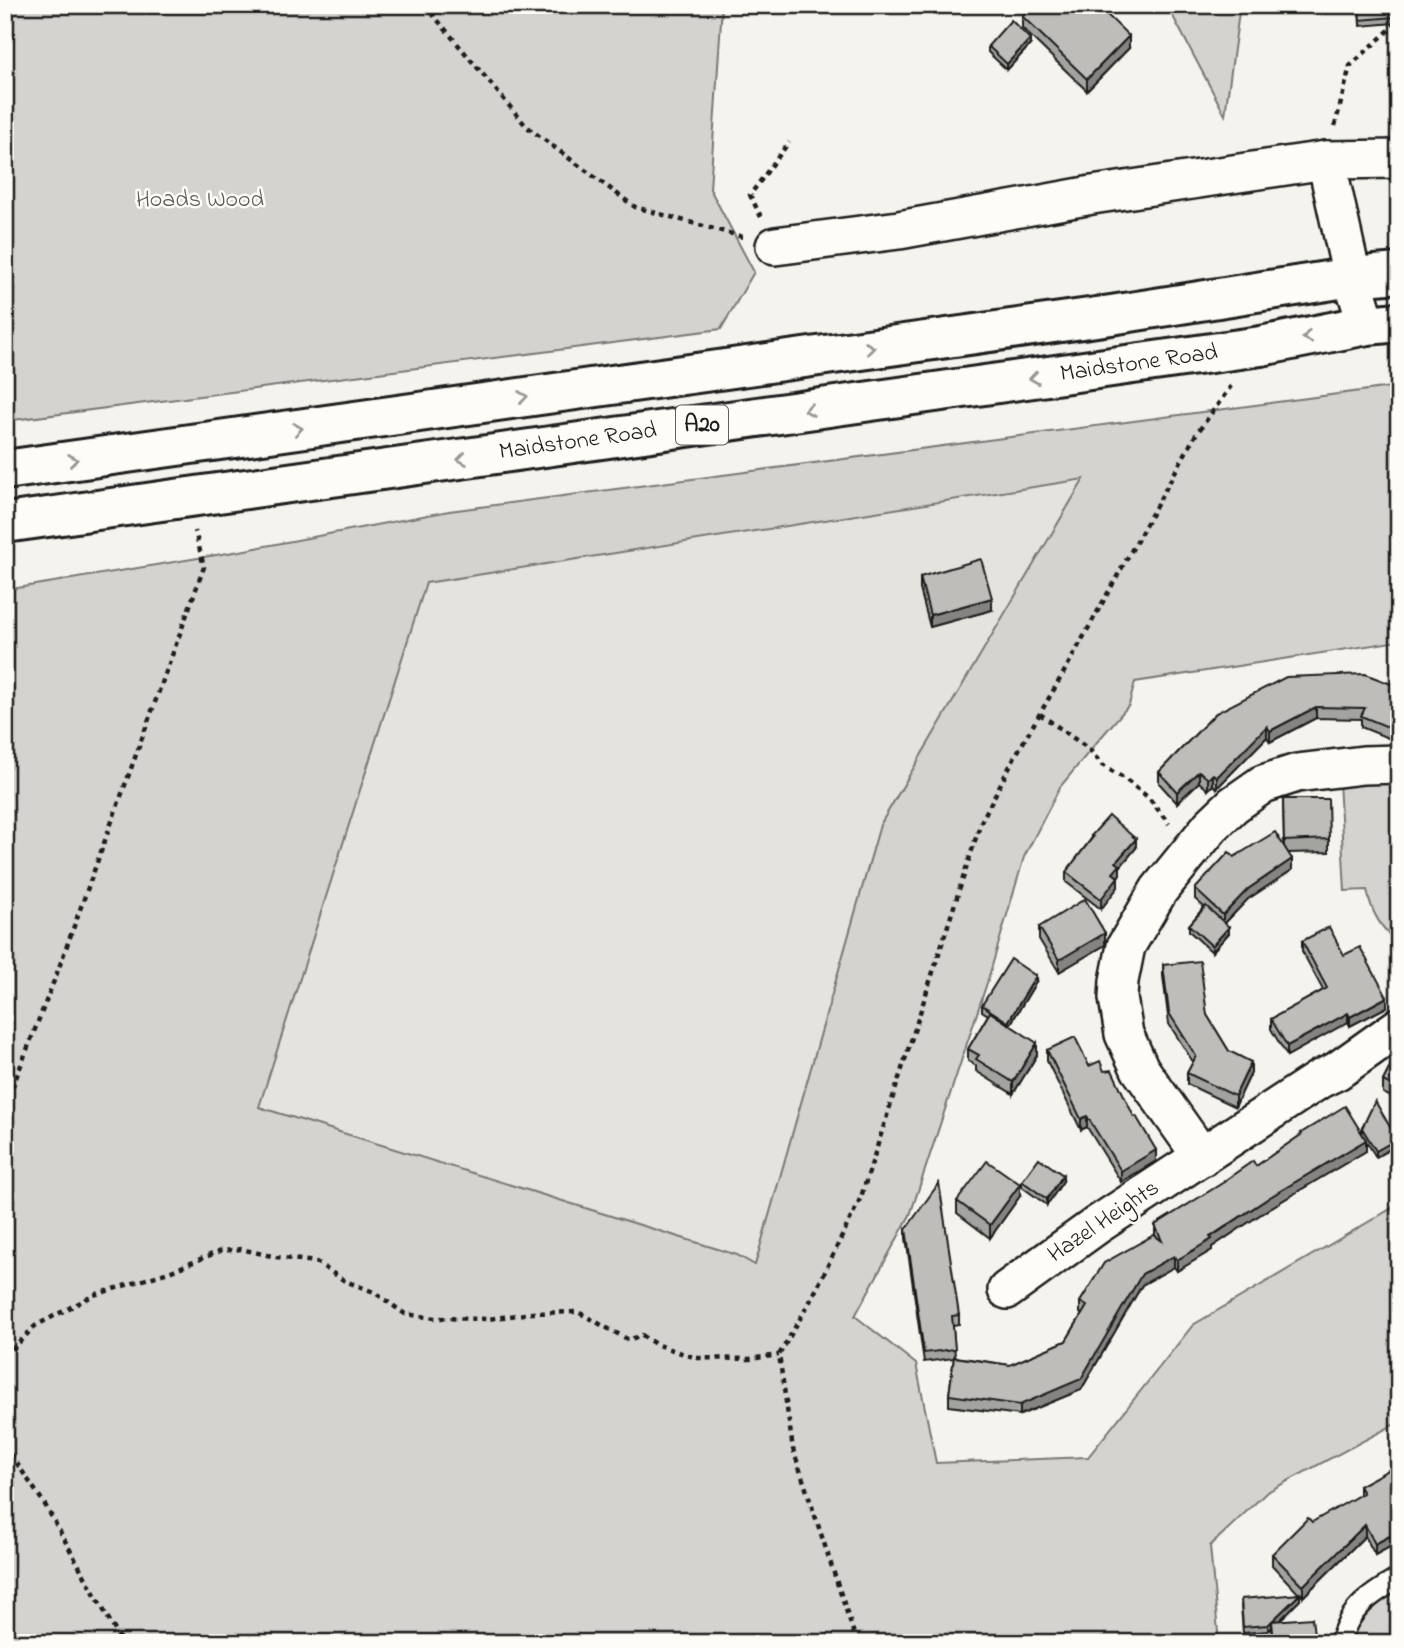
<svg xmlns="http://www.w3.org/2000/svg" width="1404" height="1648" viewBox="0 0 1404 1648" font-family="'Indie Flower',sans-serif">
  <style>
    .built { fill: #e4e3de }
    .green { fill: #d4d3cf; stroke: #787876; stroke-width: 2; fill-rule: evenodd }
    .lines { fill: none; stroke-linecap: round; stroke-linejoin: round }
    .service-casing { stroke: #1c1c1c; stroke-width: 24 }
    .minor-casing { stroke: #1c1c1c; stroke-width: 42 }
    .primary-casing { stroke: #1c1c1c; stroke-width: 44 }
    .path { stroke: #1c1c1c; stroke-width: 4.5; stroke-dasharray: 5 5; stroke-linecap: butt }
    .service { stroke: #fdfcf7; stroke-width: 19 }
    .minor { stroke: #fdfcf7; stroke-width: 37 }
    .primary { stroke: #fdfcf7; stroke-width: 38 }
    .wall { fill: #a3a3a0; stroke: #1c1c1c; stroke-width: 2 }
    .shaded-wall { fill: #858482; stroke: #1c1c1c; stroke-width: 2 }
    .building { fill: #bebdba; stroke: #1c1c1c; stroke-width: 2 }
    .oneway { stroke: #989794 }
    .labels { text-anchor: middle; dominant-baseline: central; stroke-width: 5; stroke-linejoin: round; paint-order: stroke }
    .shield { fill: #fdfcf7; stroke: #605f5e; stroke-width: 2 }
    .shield-label { font-size: 23px; font-weight: bold; fill: #1c1c1c }
    .park-label { font-size: 24px; fill: #5c5c5b; stroke: #fdfcf7 }
    .street-label { font-size: 24px; fill: #1c1c1c; stroke: #fdfcf7 }
  </style>
  <rect width="100%" height="100%" fill="#f4f3ee"/>
  <filter id="ink" filterUnits="userSpaceOnUse"><feTurbulence type="fractalNoise" baseFrequency=".0143" numOctaves="2"/><feDisplacementMap in="SourceGraphic" scale="14" xChannelSelector="R" yChannelSelector="G"/><feConvolveMatrix kernelMatrix="1 2 1 2 8 2 1 2 1" color-interpolation-filters="sRGB"/></filter>
  <g filter="url(#ink)">
    <path class="built" d="M1149,420L779,1279L259,1107L449,511Z"/>
    <g class="green">
      <path d="M5,5H722L710,189L754,272L721,329L5,421Z"/>
      <path d="M1167,5H1240L1225,115Z"/>
      <path d="M1399,386V641L1135,682L1129,705L1097,742L1060,787L1024,857L987,983L910,1215L855,1316L916,1364L936,1463L1088,1457L1193,1325L1399,1204V1422L1267,1492L1210,1546L1219,1643H5V590L240,551L449,511ZM1084,479L880,825L755,1265L737,1255L259,1107L426,583Z"/>
      <path d="M1399,777V945C1381,927 1372,915 1367,890L1345,891L1339,781Z"/>
      <path d="M1399,1588V1643H1351C1356,1618 1380,1603 1399,1588Z"/>
    </g>
    <g class="lines">
      <g class="service-casing">
        <path id="service" d="M1340,1643C1348,1609 1370,1595 1399,1578"/>
      </g>
      <g class="minor-casing">
        <g id="minor">
          <path d="M1326,160L1352,277L1367,325"/>
          <path d="M775,246L899,230L1092,195L1326,160L1399,159"/>
          <path d="M1202,1157L1140,1069L1124,1034L1118,998L1119,981L1126,946L1159,890L1211,826L1233,805L1263,784L1297,773L1363,765L1399,764"/>
          <path d="M1007,1290L1097,1225L1320,1079L1337,1071L1399,1027"/>
        </g>
      </g>
      <g class="primary-casing">
        <g id="primary">
          <path d="M5,470L1111,315L1352,277L1399,273"/>
          <path d="M5,523L1261,346L1367,325L1399,322"/>
        </g>
      </g>
      <g class="path">
        <path d="M425,5L527,127L635,207L743,237"/>
        <path d="M1335,126L1350,66L1399,21"/>
        <path d="M761,217L750,195L789,142"/>
        <path d="M1040,714L1090,750L1102,765L1125,779L1149,798L1169,824"/>
        <path d="M5,1106L57,973L204,567L195,531"/>
        <path d="M5,1357L35,1326L94,1295L169,1272L220,1251L241,1249L276,1257L316,1262L345,1281L374,1292L405,1314L435,1318L488,1319L532,1313L578,1312L629,1340L642,1335L655,1344L696,1358L749,1359L779,1355"/>
        <path d="M5,1446L44,1503L122,1643"/>
        <path d="M857,1643L793,1449L779,1355L812,1298L861,1197L981,822L1013,760L1064,672L1195,436L1231,386"/>
      </g>
      <use href="#service" class="service"/>
      <use href="#minor" class="minor"/>
      <use href="#primary" class="primary"/>
    </g>
    <g class="wall">
      <path d="M1359,5H1393L1394,23L1360,26Z"/>
      <path d="M1022,16L1129,48L1087,91L1022,28Z"/>
      <path d="M1030,45L1007,70L988,52V46Z"/>
      <path d="M920,577L992,610L930,627L920,589Z"/>
      <path d="M1399,687V725L1393,740L1361,727V719L1316,718L1270,742L1267,737L1217,788L1213,785L1208,790L1199,782L1177,803L1159,783V772L1216,713Z"/>
      <path d="M1283,799L1329,839V852L1288,853L1292,870L1248,899L1225,923L1229,933L1212,952L1189,931V925L1204,907L1195,899V889L1234,857L1284,846Z"/>
      <path d="M1091,836L1136,848L1120,867V874L1118,877V887L1101,909L1066,882V872L1091,839Z"/>
      <path d="M1039,927L1105,945L1059,972L1039,939Z"/>
      <path d="M1302,941L1344,955L1387,1007L1350,1026L1348,1022L1287,1056L1271,1029V1019L1323,990L1302,951Z"/>
      <path d="M1163,965L1207,1015L1229,1051L1251,1073L1235,1107L1187,1084V1073L1193,1062L1169,1024L1163,976Z"/>
      <path d="M1036,982L1010,1025L1037,1055L1013,1094L976,1071V1066L968,1061V1049L988,1015L982,1011V1005Z"/>
      <path d="M1399,1049V1101L1383,1093V1081Z"/>
      <path d="M1047,1050L1089,1066L1104,1071L1134,1117L1156,1161L1121,1182L1087,1127L1081,1130L1047,1061Z"/>
      <path d="M1362,1128L1397,1145L1376,1157L1366,1141V1151L1270,1208L1212,1247V1250L1177,1271L1174,1267L1142,1285L1081,1390L1020,1415L949,1406V1395L954,1358L924,1362L906,1238V1229L959,1315V1324L953,1325L955,1357L1010,1365L1066,1341L1082,1314L1080,1313V1302L1155,1236V1225L1256,1166L1362,1134Z"/>
      <path d="M1022,1181H1063L1047,1205L1022,1187Z"/>
      <path d="M1020,1196L990,1238L957,1213V1201Z"/>
      <path d="M1399,1484V1542L1375,1555L1365,1536L1303,1597L1300,1594V1600L1279,1621L1315,1643H1273L1272,1627L1268,1631L1243,1633L1241,1605L1299,1594L1272,1565V1554L1359,1495V1486Z"/>
    </g>
    <g class="shaded-wall">
      <path d="M1129,36V48L1087,91V79Z"/>
      <path d="M1030,39V45L1007,70V64Z"/>
      <path d="M992,598V610L930,627V615Z"/>
      <path d="M1316,707V718L1270,742V731Z"/>
      <path d="M1399,714V725L1393,740V729Z"/>
      <path d="M1267,726V737L1217,788V777Z"/>
      <path d="M1199,771V782L1177,803V792Z"/>
      <path d="M1213,774V785L1208,790V779Z"/>
      <path d="M1136,839V848L1120,867V874L1114,882L1118,877V887L1101,909V899L1113,873L1116,862Z"/>
      <path d="M1292,859V870L1248,899L1223,925V915L1248,889Z"/>
      <path d="M1229,927V933L1212,952V946Z"/>
      <path d="M1105,933V945L1059,972V960Z"/>
      <path d="M1036,976V982L1008,1028V1022Z"/>
      <path d="M1387,997V1007L1350,1026V1017Z"/>
      <path d="M1348,1013V1022L1287,1056V1046Z"/>
      <path d="M1037,1043V1055L1013,1094V1082Z"/>
      <path d="M1251,1062V1073L1235,1107V1096Z"/>
      <path d="M1087,1116V1127L1081,1130V1119Z"/>
      <path d="M1397,1139V1145L1376,1157V1151Z"/>
      <path d="M1366,1140V1151L1270,1208L1212,1247V1250L1177,1271V1260L1270,1197Z"/>
      <path d="M1156,1150V1161L1121,1182V1171Z"/>
      <path d="M1063,1175V1181L1047,1205V1199Z"/>
      <path d="M1020,1184V1196L990,1238V1225Z"/>
      <path d="M1174,1256V1267L1142,1285L1081,1390L1020,1415V1405L1142,1274Z"/>
      <path d="M1365,1525V1536L1303,1597V1586Z"/>
      <path d="M1399,1531V1542L1375,1555V1544Z"/>
      <path d="M1300,1594V1600L1273,1627L1272,1621V1627L1268,1631V1625Z"/>
    </g>
    <g class="building">
      <path d="M1033,5H1097L1129,36L1087,79L1022,16Z"/>
      <path d="M1359,5H1393L1394,17L1360,20Z"/>
      <path d="M1011,20L1030,39L1007,64L988,46Z"/>
      <path d="M981,559L992,598L930,615L920,577Z"/>
      <path d="M1365,674L1399,687V714L1393,729L1361,716L1365,708L1316,707L1270,731L1267,726L1217,777L1213,774L1208,779L1199,771L1177,792L1159,772L1216,713L1286,677Z"/>
      <path d="M1283,799H1328L1329,839L1284,841Z"/>
      <path d="M1109,816L1136,839L1116,862L1120,865L1113,873L1118,877L1101,899L1066,872L1093,837L1091,836Z"/>
      <path d="M1275,832L1292,859L1248,889L1223,915L1195,889L1229,852L1234,857Z"/>
      <path d="M1085,899L1105,933L1059,960L1039,927Z"/>
      <path d="M1206,906L1229,927L1212,946L1189,925Z"/>
      <path d="M1329,927L1344,955L1360,947L1387,997L1350,1017L1348,1013L1287,1046L1271,1019L1327,988L1302,941Z"/>
      <path d="M1011,959L1036,976L1008,1022L982,1005Z"/>
      <path d="M1200,961L1207,1015L1229,1051L1251,1062L1235,1096L1187,1073L1196,1056L1169,1013L1163,965Z"/>
      <path d="M990,1012L1037,1043L1013,1082L976,1059L979,1055L968,1049Z"/>
      <path d="M1075,1037L1089,1066L1100,1061L1104,1071L1112,1070L1134,1117L1136,1116L1156,1150L1121,1171L1087,1116L1081,1119L1047,1050Z"/>
      <path d="M1399,1049V1089L1383,1081Z"/>
      <path d="M1375,1101L1397,1139L1376,1151L1362,1128Z"/>
      <path d="M1345,1106L1366,1140L1270,1197L1210,1237L1212,1239L1177,1260L1174,1256L1142,1274L1081,1379L1020,1405L949,1395L954,1357L1010,1365L1066,1341L1087,1306L1080,1302L1104,1263L1154,1235L1162,1241L1155,1225L1224,1182V1181L1253,1161L1256,1166L1302,1134L1301,1133Z"/>
      <path d="M1039,1158L1063,1175L1047,1199L1022,1181Z"/>
      <path d="M987,1161L1020,1184L990,1225L957,1201Z"/>
      <path d="M939,1183L959,1315L952,1316L955,1349L924,1353L906,1229Z"/>
      <path d="M1390,1469L1399,1484V1531L1375,1544L1365,1525L1303,1586L1272,1554L1308,1518L1312,1522L1363,1493L1359,1486Z"/>
      <path d="M1300,1594L1268,1625L1243,1627L1241,1599Z"/>
      <path d="M1312,1618L1315,1643H1274L1272,1621Z"/>
    </g>
    <defs><path id="oneway-chevron" d="M-2-3.5L2.5 0L-2 3.5" fill="none" stroke-width="1.6" stroke-linecap="round" stroke-linejoin="round" transform="scale(1.75)"/></defs>
    <g class="oneway">
      <use href="#oneway-chevron" transform="translate(1307 337) rotate(169)"/>
      <use href="#oneway-chevron" transform="translate(870 348) rotate(-8)"/>
      <use href="#oneway-chevron" transform="translate(1034 378) rotate(172)"/>
      <use href="#oneway-chevron" transform="translate(523 397) rotate(-8)"/>
      <use href="#oneway-chevron" transform="translate(809 410) rotate(172)"/>
      <use href="#oneway-chevron" transform="translate(298 429) rotate(-8)"/>
      <use href="#oneway-chevron" transform="translate(462 459) rotate(172)"/>
      <use href="#oneway-chevron" transform="translate(73 460) rotate(-8)"/>
    </g>
  </g>
  <g class="labels">
    <rect class="shield" x="676" y="405.5" width="52" height="39" rx="5"/>
    <g class="shield-label">
      <text x="702" y="425">A20</text>
    </g>
    <g class="park-label">
      <text x="200" y="200">Hoads Wood</text>
    </g>
    <g class="street-label">
      <text transform="translate(1139 364) rotate(-8)">Maidstone Road</text>
      <text transform="translate(578 442) rotate(-8)">Maidstone Road</text>
      <text transform="translate(1104 1222) rotate(-34)">Hazel Heights</text>
    </g>
  </g>
  <rect width="1404" height="1648" fill="none" stroke="#fdfcf7" stroke-width="28"/>
  <rect x="14" y="14" width="1376" height="1620" fill="none" stroke="#1c1c1c" stroke-width="2.5" filter="url(#ink)"/>
</svg>
